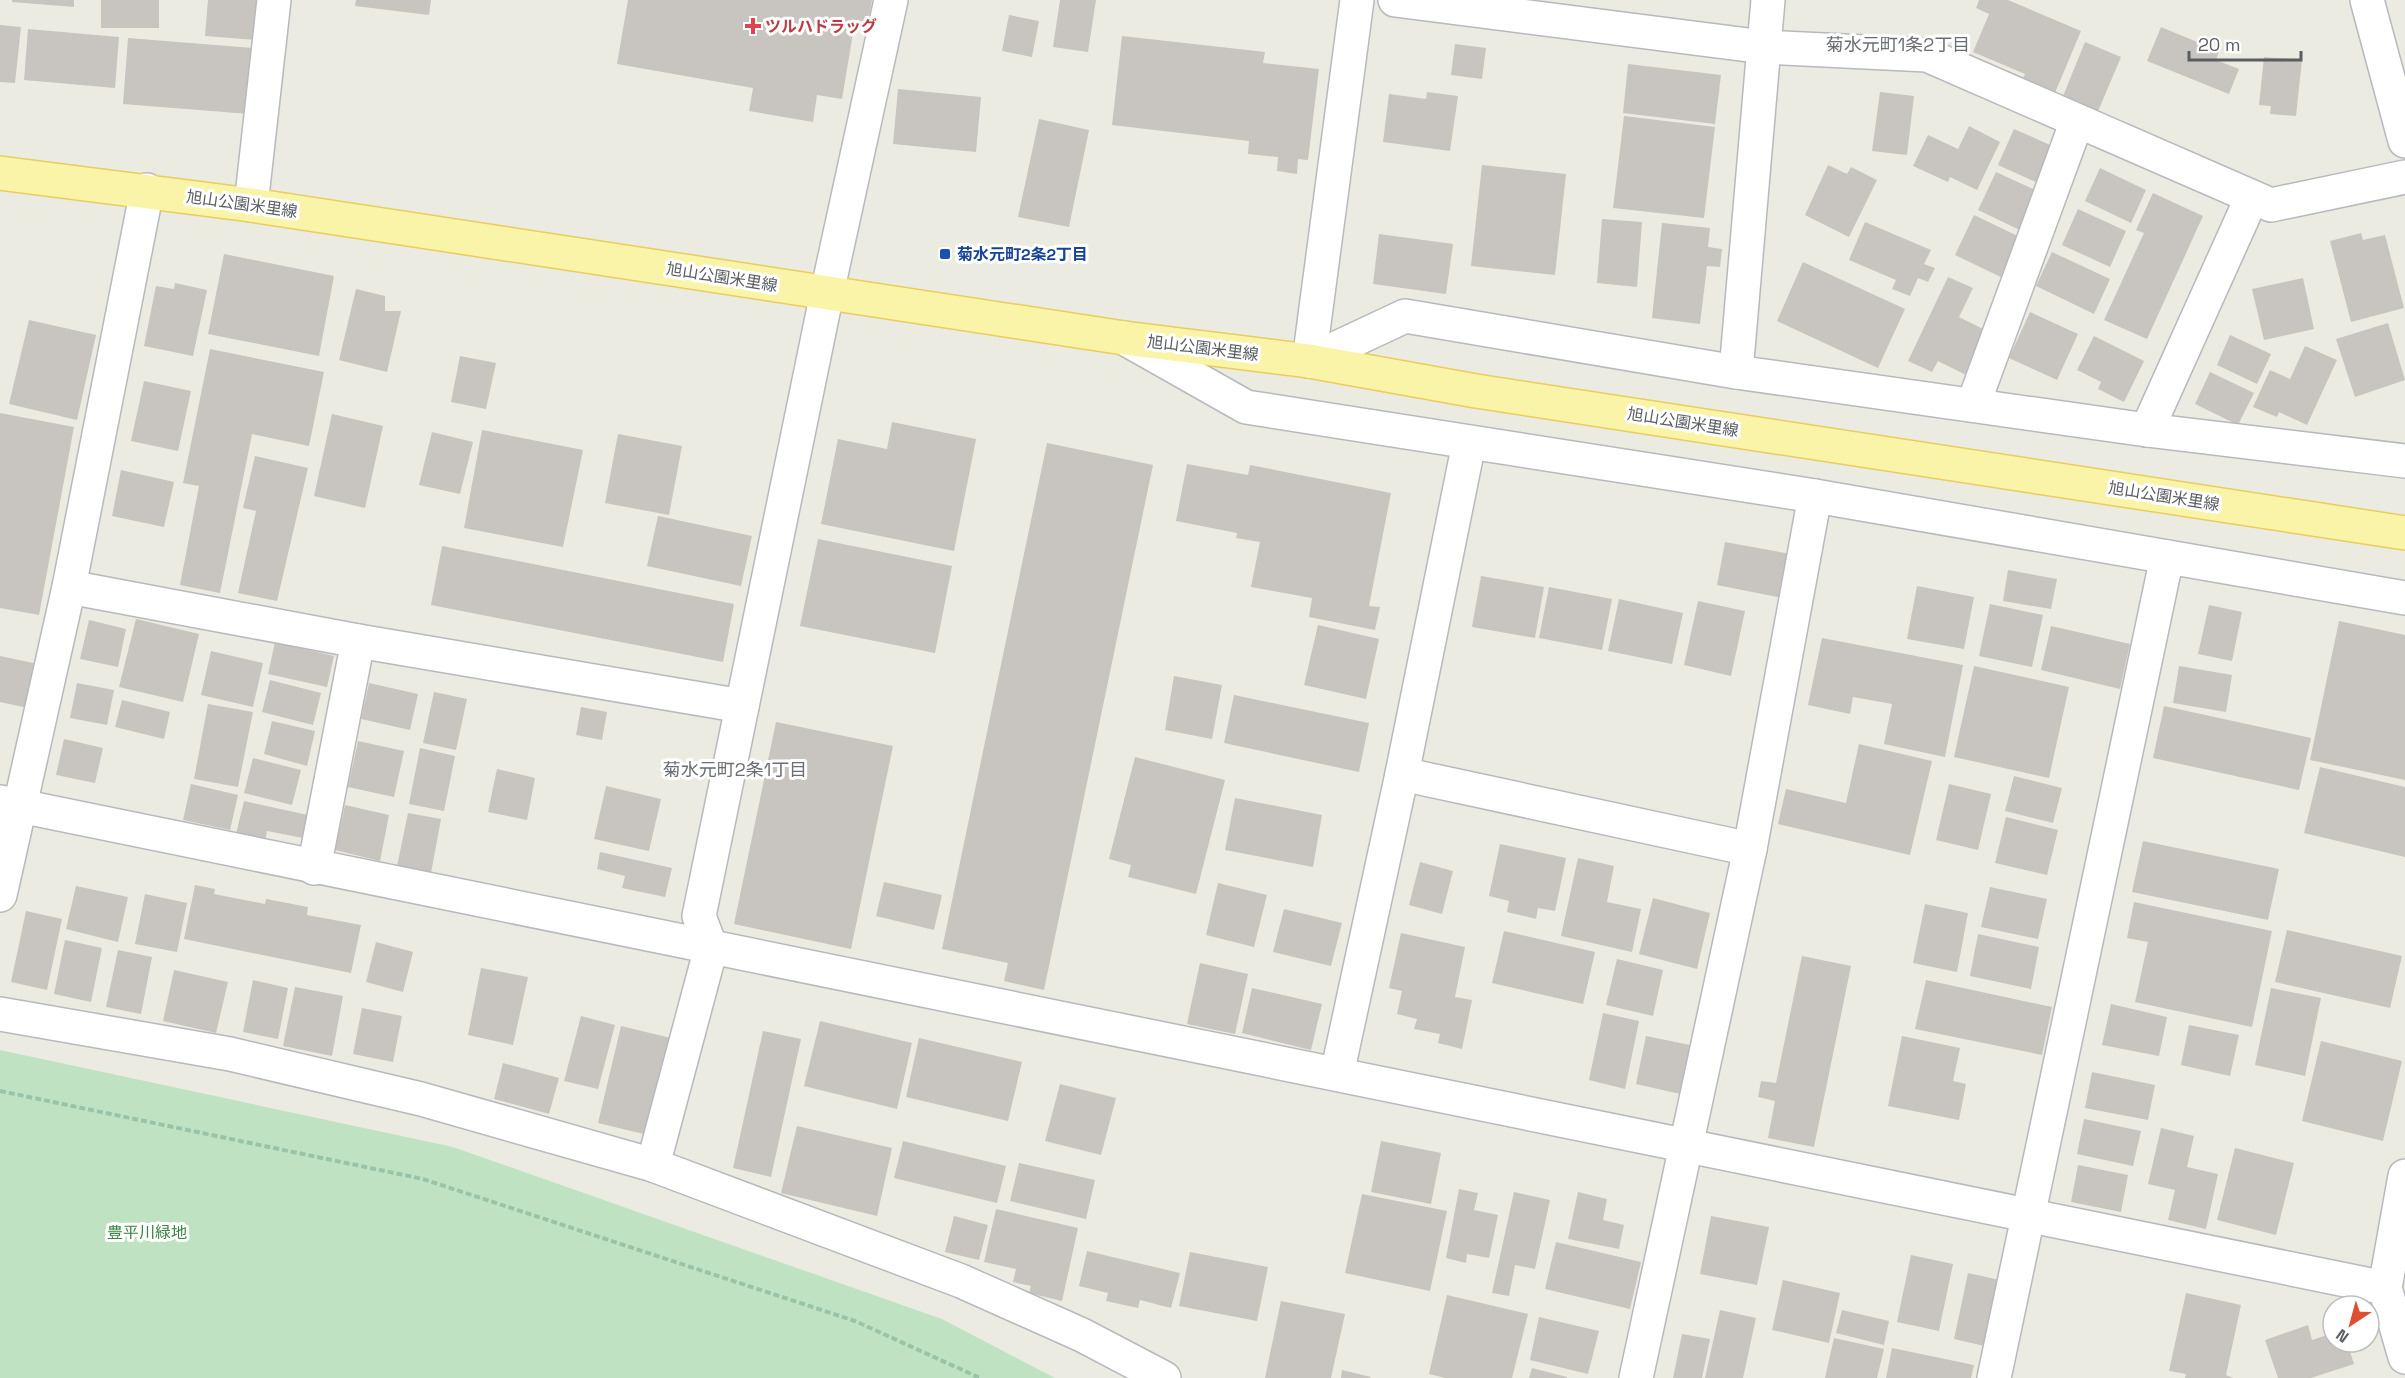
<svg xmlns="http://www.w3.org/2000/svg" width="2405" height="1378" viewBox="0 0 2405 1378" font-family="'Space Grotesk','Noto Sans JP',sans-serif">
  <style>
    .green { fill: #bfe3c2 }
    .building { fill: #c8c4bf }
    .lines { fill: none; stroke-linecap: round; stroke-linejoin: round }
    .minor-casing { stroke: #b7b9bd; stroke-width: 36 }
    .major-casing { stroke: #e9cd5d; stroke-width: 36 }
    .path { stroke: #99c3a8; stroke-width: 4; stroke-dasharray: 6 3; stroke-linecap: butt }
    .minor { stroke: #fff; stroke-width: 33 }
    .major { stroke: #faf4a8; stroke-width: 33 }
    .health-dot { fill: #e0444e; stroke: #fff; stroke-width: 2 }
    .transit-dot { fill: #1a4fb4; stroke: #fff; stroke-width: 2 }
    .labels { text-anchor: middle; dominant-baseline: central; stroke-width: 6; stroke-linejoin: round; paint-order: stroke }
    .health-label { font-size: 16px; font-weight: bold; fill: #be3a42; stroke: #fff; text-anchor: start }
    .street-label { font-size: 16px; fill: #5a5d62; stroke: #fff }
    .transit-label { font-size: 16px; font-weight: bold; fill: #164399; stroke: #fff; text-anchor: start }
    .park-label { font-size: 16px; fill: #398242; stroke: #fff }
    .neighbourhood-label { font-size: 18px; fill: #6b6f73; stroke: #fff }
  </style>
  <rect width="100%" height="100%" fill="#ecebe1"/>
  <path class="green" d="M0,1050L453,1147L942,1319L1055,1378H0Z"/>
  <g class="building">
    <path d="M12,0H74V7L12,2Z"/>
    <rect x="101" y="0" width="58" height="28"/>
    <path d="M208,0H259L257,40L205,36Z"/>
    <path d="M356,0H431L429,15L355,6Z"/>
    <path d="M628,0H872L868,23L855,21L842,99L817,95L813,122L749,111L753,88L617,64Z"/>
    <path d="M1060,0H1096L1088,52L1053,47Z"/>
    <path d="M1979,0H2008L2081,31L2052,100L2019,86L2025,74L1973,52L1989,14L1976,8Z"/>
    <path d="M1009,15L1039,21L1032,57L1002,51Z"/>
    <path d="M0,25L21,27L15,83L0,82Z"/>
    <path d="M2161,27L2219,51L2216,60L2239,69L2229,94L2147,61Z"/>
    <path d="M28,29L119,37L115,88L24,80Z"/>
    <path d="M1122,36L1265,52L1263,63L1319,69L1308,160L1298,159L1297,174L1277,171L1278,157L1248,154L1249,141L1112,125Z"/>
    <path d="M128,38L253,48L249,114L123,104Z"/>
    <path d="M2085,42L2121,57L2096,116L2061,101Z"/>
    <path d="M1455,44L1486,48L1482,79L1451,75Z"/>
    <path d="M2264,57L2302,60L2296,116L2270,114L2271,106L2259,105Z"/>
    <path d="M1628,64L1721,75L1715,124L1623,113Z"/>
    <path d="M898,89L981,97L976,152L893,144Z"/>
    <path d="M1427,92L1458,96L1450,151L1383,142L1389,94L1426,99Z"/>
    <path d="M1880,92L1914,96L1907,155L1872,151Z"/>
    <path d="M1624,116L1715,127L1704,218L1613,208Z"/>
    <path d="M1039,119L1089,130L1069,227L1018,217Z"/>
    <path d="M1969,126L2000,142L1977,190L1950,177L1948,182L1913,166L1928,135L1958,149Z"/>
    <path d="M2014,129L2066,152L2049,188L1998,165Z"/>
    <path d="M1482,165L1566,174L1555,275L1471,266Z"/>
    <path d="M1828,165L1847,174L1851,167L1877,180L1849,237L1805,215Z"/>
    <path d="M2100,168L2146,190L2131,223L2085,201Z"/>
    <path d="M1996,172L2044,194L2026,233L1978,210Z"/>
    <path d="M2153,193L2203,216L2147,339L2104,320L2144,233L2136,230Z"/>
    <path d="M2078,209L2126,231L2110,267L2062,245Z"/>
    <path d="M1974,215L2024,239L2005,279L1955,255Z"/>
    <path d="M1602,219L1642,222L1637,287L1597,283Z"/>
    <path d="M1865,222L1931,250L1924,264L1935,268L1928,282L1918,278L1910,296L1892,289L1896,280L1849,260Z"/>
    <path d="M1662,223L1710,228L1708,247L1722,249L1720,267L1707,266L1700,324L1652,318Z"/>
    <path d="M2361,233L2363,240L2385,235L2404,308L2351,322L2330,241Z"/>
    <path d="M1379,234L1453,244L1446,294L1373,284Z"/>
    <path d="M2052,252L2110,279L2094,314L2036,286Z"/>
    <path d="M224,254L334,276L319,356L208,334Z"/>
    <path d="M1803,262L1905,309L1878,368L1777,321Z"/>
    <path d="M1948,277L1973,288L1959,317L1991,333L1970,377L1938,361L1932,372L1908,361Z"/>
    <path d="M2303,278L2314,329L2264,340L2252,289Z"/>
    <path d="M175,283L207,290L193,356L144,346L156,286L174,289Z"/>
    <path d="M356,289L385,296V311H401L387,372L339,360Z"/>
    <path d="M2030,312L2078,334L2057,380L2009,358Z"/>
    <path d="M29,320L96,335L77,420L9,404Z"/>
    <path d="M2388,323L2405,380L2355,397L2336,339Z"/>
    <path d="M2230,335L2271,354L2257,384L2217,365Z"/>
    <path d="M2094,336L2144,361L2124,402L2098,389L2101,382L2077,370Z"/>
    <path d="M2305,346L2337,360L2307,425L2279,412L2277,417L2253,407L2270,370L2290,379Z"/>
    <path d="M210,349L324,372L309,446L252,434L220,593L180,585L199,486L183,483Z"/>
    <path d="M460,356L496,363L486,409L451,402Z"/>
    <path d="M2210,372L2254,393L2238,425L2195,404Z"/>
    <path d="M144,381L191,391L178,451L131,441Z"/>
    <path d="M0,413L74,427L39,615L0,608Z"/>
    <path d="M332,414L383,426L365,508L314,496Z"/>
    <path d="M892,422L976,439L954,551L821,524L838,439L887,449Z"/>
    <path d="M482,430L583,450L563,547L464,528Z"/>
    <path d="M432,432L473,442L460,494L419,485Z"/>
    <path d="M618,434L682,446L669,515L605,503Z"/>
    <path d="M1047,443L1153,465L1044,990L1004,981L1008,963L942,949Z"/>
    <path d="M255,456L308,468L277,601L238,593L256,511L243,508Z"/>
    <path d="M1187,464L1248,475L1250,465L1391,493L1369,606L1380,607L1375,630L1309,617L1312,598L1251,587L1260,542L1236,538L1237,533L1176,521Z"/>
    <path d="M121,470L174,482L164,527L112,516Z"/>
    <path d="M658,516L752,536L741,586L647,566Z"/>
    <path d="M818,539L952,566L935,653L800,626Z"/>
    <path d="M1725,542L1791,554L1783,598L1717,585Z"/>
    <path d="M442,546L734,604L723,662L431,605Z"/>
    <path d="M2008,570L2057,579L2051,609L2003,601Z"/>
    <path d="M1481,576L1544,587L1535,638L1472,627Z"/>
    <path d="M1917,586L1974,597L1964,649L1907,639Z"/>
    <path d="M1549,587L1612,599L1602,650L1539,638Z"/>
    <path d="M1619,599L1683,613L1672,664L1608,651Z"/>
    <path d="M1698,601L1745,611L1731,676L1684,665Z"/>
    <path d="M1990,604L2043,615L2032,667L1979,656Z"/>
    <path d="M2209,605L2242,612L2232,661L2198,654Z"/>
    <path d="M136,619L199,634L183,702L119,687Z"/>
    <path d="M89,620L126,629L118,667L80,659Z"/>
    <path d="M2339,621L2405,635V780L2310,760Z"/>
    <path d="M1318,625L1379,639L1366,699L1304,685Z"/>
    <path d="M2051,626L2130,644L2120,689L2041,670Z"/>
    <path d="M1822,638L1963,665L1945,757L1884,744L1892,704L1853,697L1850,714L1808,705Z"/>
    <path d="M275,642L334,656L327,687L268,674Z"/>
    <path d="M211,651L263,663L253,707L201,695Z"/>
    <path d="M0,656L38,664L28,708L0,702Z"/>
    <path d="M1974,666L2069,687L2049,778L1954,757Z"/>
    <path d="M2179,666L2232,675L2226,712L2173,703Z"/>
    <path d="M1174,676L1222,685L1212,739L1165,730Z"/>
    <path d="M270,680L321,693L313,725L262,712Z"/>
    <path d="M77,683L114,690L107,725L70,718Z"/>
    <path d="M369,683L418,694L410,730L361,719Z"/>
    <path d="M434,692L467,699L456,750L423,743Z"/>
    <path d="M1234,695L1369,723L1359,772L1224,743Z"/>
    <path d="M122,700L170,712L164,739L115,727Z"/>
    <path d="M208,704L253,712L238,787L194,779Z"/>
    <path d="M2164,706L2311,738L2299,790L2153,758Z"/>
    <path d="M581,707L607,712L602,740L576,735Z"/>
    <path d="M272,721L315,731L307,766L264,754Z"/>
    <path d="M776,722L893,746L851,949L734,924Z"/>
    <path d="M64,739L103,748L95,783L56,775Z"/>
    <path d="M358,741L404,751L394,797L348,787Z"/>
    <path d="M1859,744L1932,761L1910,855L1778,824L1786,789L1846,803Z"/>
    <path d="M420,748L455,756L444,811L409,804Z"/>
    <path d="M1135,757L1225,780L1196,894L1128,877L1131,865L1109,859Z"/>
    <path d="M253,758L301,770L292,805L244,793Z"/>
    <path d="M2320,767L2405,787V857L2304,833Z"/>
    <path d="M497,769L535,778L527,820L488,812Z"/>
    <path d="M2014,776L2062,788L2053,823L2005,811Z"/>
    <path d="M191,784L238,795L230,830L183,820Z"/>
    <path d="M1949,784L1991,794L1978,850L1936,840Z"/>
    <path d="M606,786L661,799L649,851L594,839Z"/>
    <path d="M1235,798L1322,815L1313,867L1225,850Z"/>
    <path d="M244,801L308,815L303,838L267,831L265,841L236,834Z"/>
    <path d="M345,805L389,815L380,861L335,850Z"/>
    <path d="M408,813L441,819L431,873L397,866Z"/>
    <path d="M2006,817L2058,830L2047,875L1995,863Z"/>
    <path d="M2143,841L2279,869L2268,920L2132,892Z"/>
    <path d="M1500,844L1566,858L1555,911L1538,908L1536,919L1507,912L1509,901L1489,896Z"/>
    <path d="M600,852L672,868L665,897L622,888L625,876L597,869Z"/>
    <path d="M1578,858L1614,866L1607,902L1641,909L1632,952L1561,936Z"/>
    <path d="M1420,862L1453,871L1442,914L1409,905Z"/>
    <path d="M884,882L942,895L934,930L876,916Z"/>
    <path d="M1218,883L1267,895L1254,947L1206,935Z"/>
    <path d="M195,885L215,889L214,894L265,904L266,899L308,907L307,915L361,925L351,973L184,939Z"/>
    <path d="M76,886L128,897L118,942L66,929Z"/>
    <path d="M1990,887L2047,899L2038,939L1981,927Z"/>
    <path d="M145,894L187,903L177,952L135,944Z"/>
    <path d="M1653,898L1710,913L1697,969L1639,954Z"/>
    <path d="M2134,902L2272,931L2252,1027L2135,1002L2148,942L2127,938Z"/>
    <path d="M1925,904L1968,913L1957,972L1913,963Z"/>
    <path d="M1284,909L1342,923L1331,966L1273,952Z"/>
    <path d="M26,911L62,919L47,990L11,982Z"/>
    <path d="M2287,930L2402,956L2390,1008L2275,982Z"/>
    <path d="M1504,931L1595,952L1583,1004L1492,983Z"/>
    <path d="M1401,933L1465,947L1455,997L1472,1000L1462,1049L1438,1043L1440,1034L1414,1029L1417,1019L1397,1014L1402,991L1389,988Z"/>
    <path d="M1978,934L2039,947L2031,989L1970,976Z"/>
    <path d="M65,940L102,948L91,1002L54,994Z"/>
    <path d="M376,942L413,952L403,992L366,982Z"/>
    <path d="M118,950L152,957L141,1014L106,1007Z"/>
    <path d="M1802,956L1851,966L1814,1147L1768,1138L1775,1101L1758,1097L1761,1081L1776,1083Z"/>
    <path d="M1617,959L1663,970L1653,1016L1606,1005Z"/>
    <path d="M1200,963L1248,974L1235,1034L1187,1024Z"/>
    <path d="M481,968L528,977L513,1045L468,1035Z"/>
    <path d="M174,970L228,982L216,1033L163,1021Z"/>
    <path d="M253,980L288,988L278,1039L243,1032Z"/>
    <path d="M1926,980L2052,1007L2042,1055L1915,1029Z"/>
    <path d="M295,987L343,996L332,1056L283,1046Z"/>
    <path d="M1252,988L1322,1004L1311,1050L1242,1033Z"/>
    <path d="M2271,988L2321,998L2305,1076L2255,1065Z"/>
    <path d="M2111,1004L2167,1017L2159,1056L2102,1045Z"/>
    <path d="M362,1008L402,1016L393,1062L353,1054Z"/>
    <path d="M1603,1013L1639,1021L1625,1089L1589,1080Z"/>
    <path d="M581,1016L615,1025L598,1089L564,1081Z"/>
    <path d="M820,1021L912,1043L897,1109L804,1086Z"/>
    <path d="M2189,1025L2239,1035L2230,1076L2181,1065Z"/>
    <path d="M621,1026L675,1039L652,1136L598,1123Z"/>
    <path d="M763,1031L801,1039L771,1177L733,1168Z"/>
    <path d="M1646,1036L1690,1045L1680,1094L1636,1084Z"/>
    <path d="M1902,1036L1960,1048L1953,1081L1966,1084L1959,1120L1888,1106Z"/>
    <path d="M919,1038L1022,1062L1008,1121L906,1097Z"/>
    <path d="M2321,1041L2402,1061L2383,1141L2302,1121Z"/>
    <path d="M503,1063L559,1078L549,1114L494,1099Z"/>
    <path d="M2092,1072L2155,1085L2148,1120L2085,1108Z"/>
    <path d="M1060,1084L1116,1098L1101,1155L1045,1141Z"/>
    <path d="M2084,1119L2141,1131L2133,1166L2077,1154Z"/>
    <path d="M797,1126L892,1148L877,1216L781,1193Z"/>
    <path d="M2161,1128L2194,1136L2187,1167L2218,1174L2206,1229L2168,1220L2175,1190L2148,1184Z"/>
    <path d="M903,1141L1006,1166L997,1203L894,1178Z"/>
    <path d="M1381,1141L1441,1153L1431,1204L1371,1192Z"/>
    <path d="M2235,1148L2294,1163L2276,1235L2217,1220Z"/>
    <path d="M1019,1163L1095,1180L1086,1219L1010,1201Z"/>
    <path d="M2078,1165L2128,1175L2121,1212L2071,1202Z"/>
    <path d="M1459,1189L1478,1193L1474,1210L1498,1215L1489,1258L1467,1254L1466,1263L1446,1258Z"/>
    <path d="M1514,1192L1550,1200L1535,1269L1515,1265L1509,1296L1492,1293Z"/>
    <path d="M1578,1192L1607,1199L1603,1220L1624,1225L1619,1249L1568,1239Z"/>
    <path d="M1362,1194L1447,1211L1430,1291L1345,1273Z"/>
    <path d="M996,1209L1078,1228L1062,1301L1029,1293L1031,1286L1013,1282L1016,1269L984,1262Z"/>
    <path d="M954,1216L988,1225L979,1260L945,1252Z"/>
    <path d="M1711,1216L1769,1227L1757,1285L1700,1274Z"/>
    <path d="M1556,1242L1641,1262L1630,1309L1545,1289Z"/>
    <path d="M1087,1251L1180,1273L1171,1308L1140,1300L1138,1308L1106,1301L1108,1293L1079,1286Z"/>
    <path d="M1190,1252L1268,1267L1257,1321L1179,1306Z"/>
    <path d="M1911,1255L1953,1264L1939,1331L1897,1322Z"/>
    <path d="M1968,1273L2004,1281L1989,1347L1954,1339Z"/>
    <path d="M1783,1280L1840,1293L1829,1343L1772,1330Z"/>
    <path d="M2186,1293L2241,1305L2226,1375L2233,1378H2185L2186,1374L2169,1371Z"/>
    <path d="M1447,1295L1528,1314L1512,1378H1445L1429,1374Z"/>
    <path d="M1281,1301L1345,1314L1331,1378H1265Z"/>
    <path d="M1720,1310L1756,1318L1743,1378H1705Z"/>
    <path d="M1842,1310L1889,1321L1884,1345L1836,1333Z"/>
    <path d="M1539,1317L1599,1331L1588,1374L1530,1360Z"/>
    <path d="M2308,1325L2312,1340L2333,1333V1342H2347L2354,1364L2311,1378H2278L2265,1340Z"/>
    <path d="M1682,1334L1710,1339L1702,1378H1673Z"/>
    <path d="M1834,1338L1884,1349L1877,1378H1825Z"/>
    <path d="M1892,1348L1974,1365L1971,1378H1886Z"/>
    <path d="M1532,1368L1567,1377V1378H1529Z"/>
    <path d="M1342,1370L1371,1377L1370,1378H1341Z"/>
  </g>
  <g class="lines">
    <g class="minor-casing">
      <g id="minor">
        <path d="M1395,0L1764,47L1927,55L2271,205L2405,177"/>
        <path d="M2367,0L2405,141"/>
        <path d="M251,205L274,0"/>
        <path d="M1124,338L1246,407L1815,496L2405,598"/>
        <path d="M1309,361L1405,316L1736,372L2147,430L2405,461"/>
        <path d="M1309,361L1357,0"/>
        <path d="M1736,372L1768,0"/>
        <path d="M1973,405L2077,121"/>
        <path d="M2147,430L2252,197"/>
        <path d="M69,587L358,641L742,706"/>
        <path d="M1402,774L1750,849"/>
        <path d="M0,802L2385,1288"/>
        <path d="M314,868L358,641"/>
        <path d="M0,895L69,587L147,190"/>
        <path d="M0,1014L230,1054L421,1099L653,1165L961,1281L1082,1335L1164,1378"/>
        <path d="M1337,1074L1402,774L1469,443"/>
        <path d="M653,1165L711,948L699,916L827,293L891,0"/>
        <path d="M2405,1176L2385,1288L2405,1357"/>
        <path d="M1636,1378L1750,849L1815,496"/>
        <path d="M1994,1378L2167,557"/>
      </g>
    </g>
    <g class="major-casing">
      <path id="major" d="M0,173L251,205L1124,338L1309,361L1476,391L2405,533"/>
    </g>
    <path class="path" d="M0,1091L423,1179L855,1321L980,1378"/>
    <use href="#minor" class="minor"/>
    <use href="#major" class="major"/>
  </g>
  <path class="health-dot" d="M750 17h6v6h6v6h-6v6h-6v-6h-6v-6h6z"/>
  <rect class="transit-dot" x="939" y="248" width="12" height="12" rx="3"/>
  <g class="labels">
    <g class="health-label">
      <text x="765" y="26">ツルハドラッグ</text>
    </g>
    <g class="street-label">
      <text transform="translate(242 204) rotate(8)">旭山公園米里線</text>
      <text transform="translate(722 277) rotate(9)">旭山公園米里線</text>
      <text transform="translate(1203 348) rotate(7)">旭山公園米里線</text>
      <text transform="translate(1683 422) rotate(9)">旭山公園米里線</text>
      <text transform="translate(2164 496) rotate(9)">旭山公園米里線</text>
    </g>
    <g class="transit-label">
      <text x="957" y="254">菊水元町2条2丁目</text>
    </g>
    <g class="park-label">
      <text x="147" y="1232">豊平川緑地</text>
    </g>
    <g class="neighbourhood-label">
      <text x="1898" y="44">菊水元町1条2丁目</text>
      <text x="735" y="769">菊水元町2条1丁目</text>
    </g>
  </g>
  <g transform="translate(2351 1324) rotate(216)"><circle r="28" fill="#ffffff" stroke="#bdbec0" stroke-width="1.5"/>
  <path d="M0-4.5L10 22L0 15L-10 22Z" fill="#df4f34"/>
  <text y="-9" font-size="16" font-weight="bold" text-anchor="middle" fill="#5a5d62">N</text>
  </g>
  <path d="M2189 51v9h112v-9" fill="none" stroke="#5a5d62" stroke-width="3"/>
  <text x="2198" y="51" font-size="18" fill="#5a5d62" stroke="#ffffff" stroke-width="4.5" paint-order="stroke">20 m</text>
</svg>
